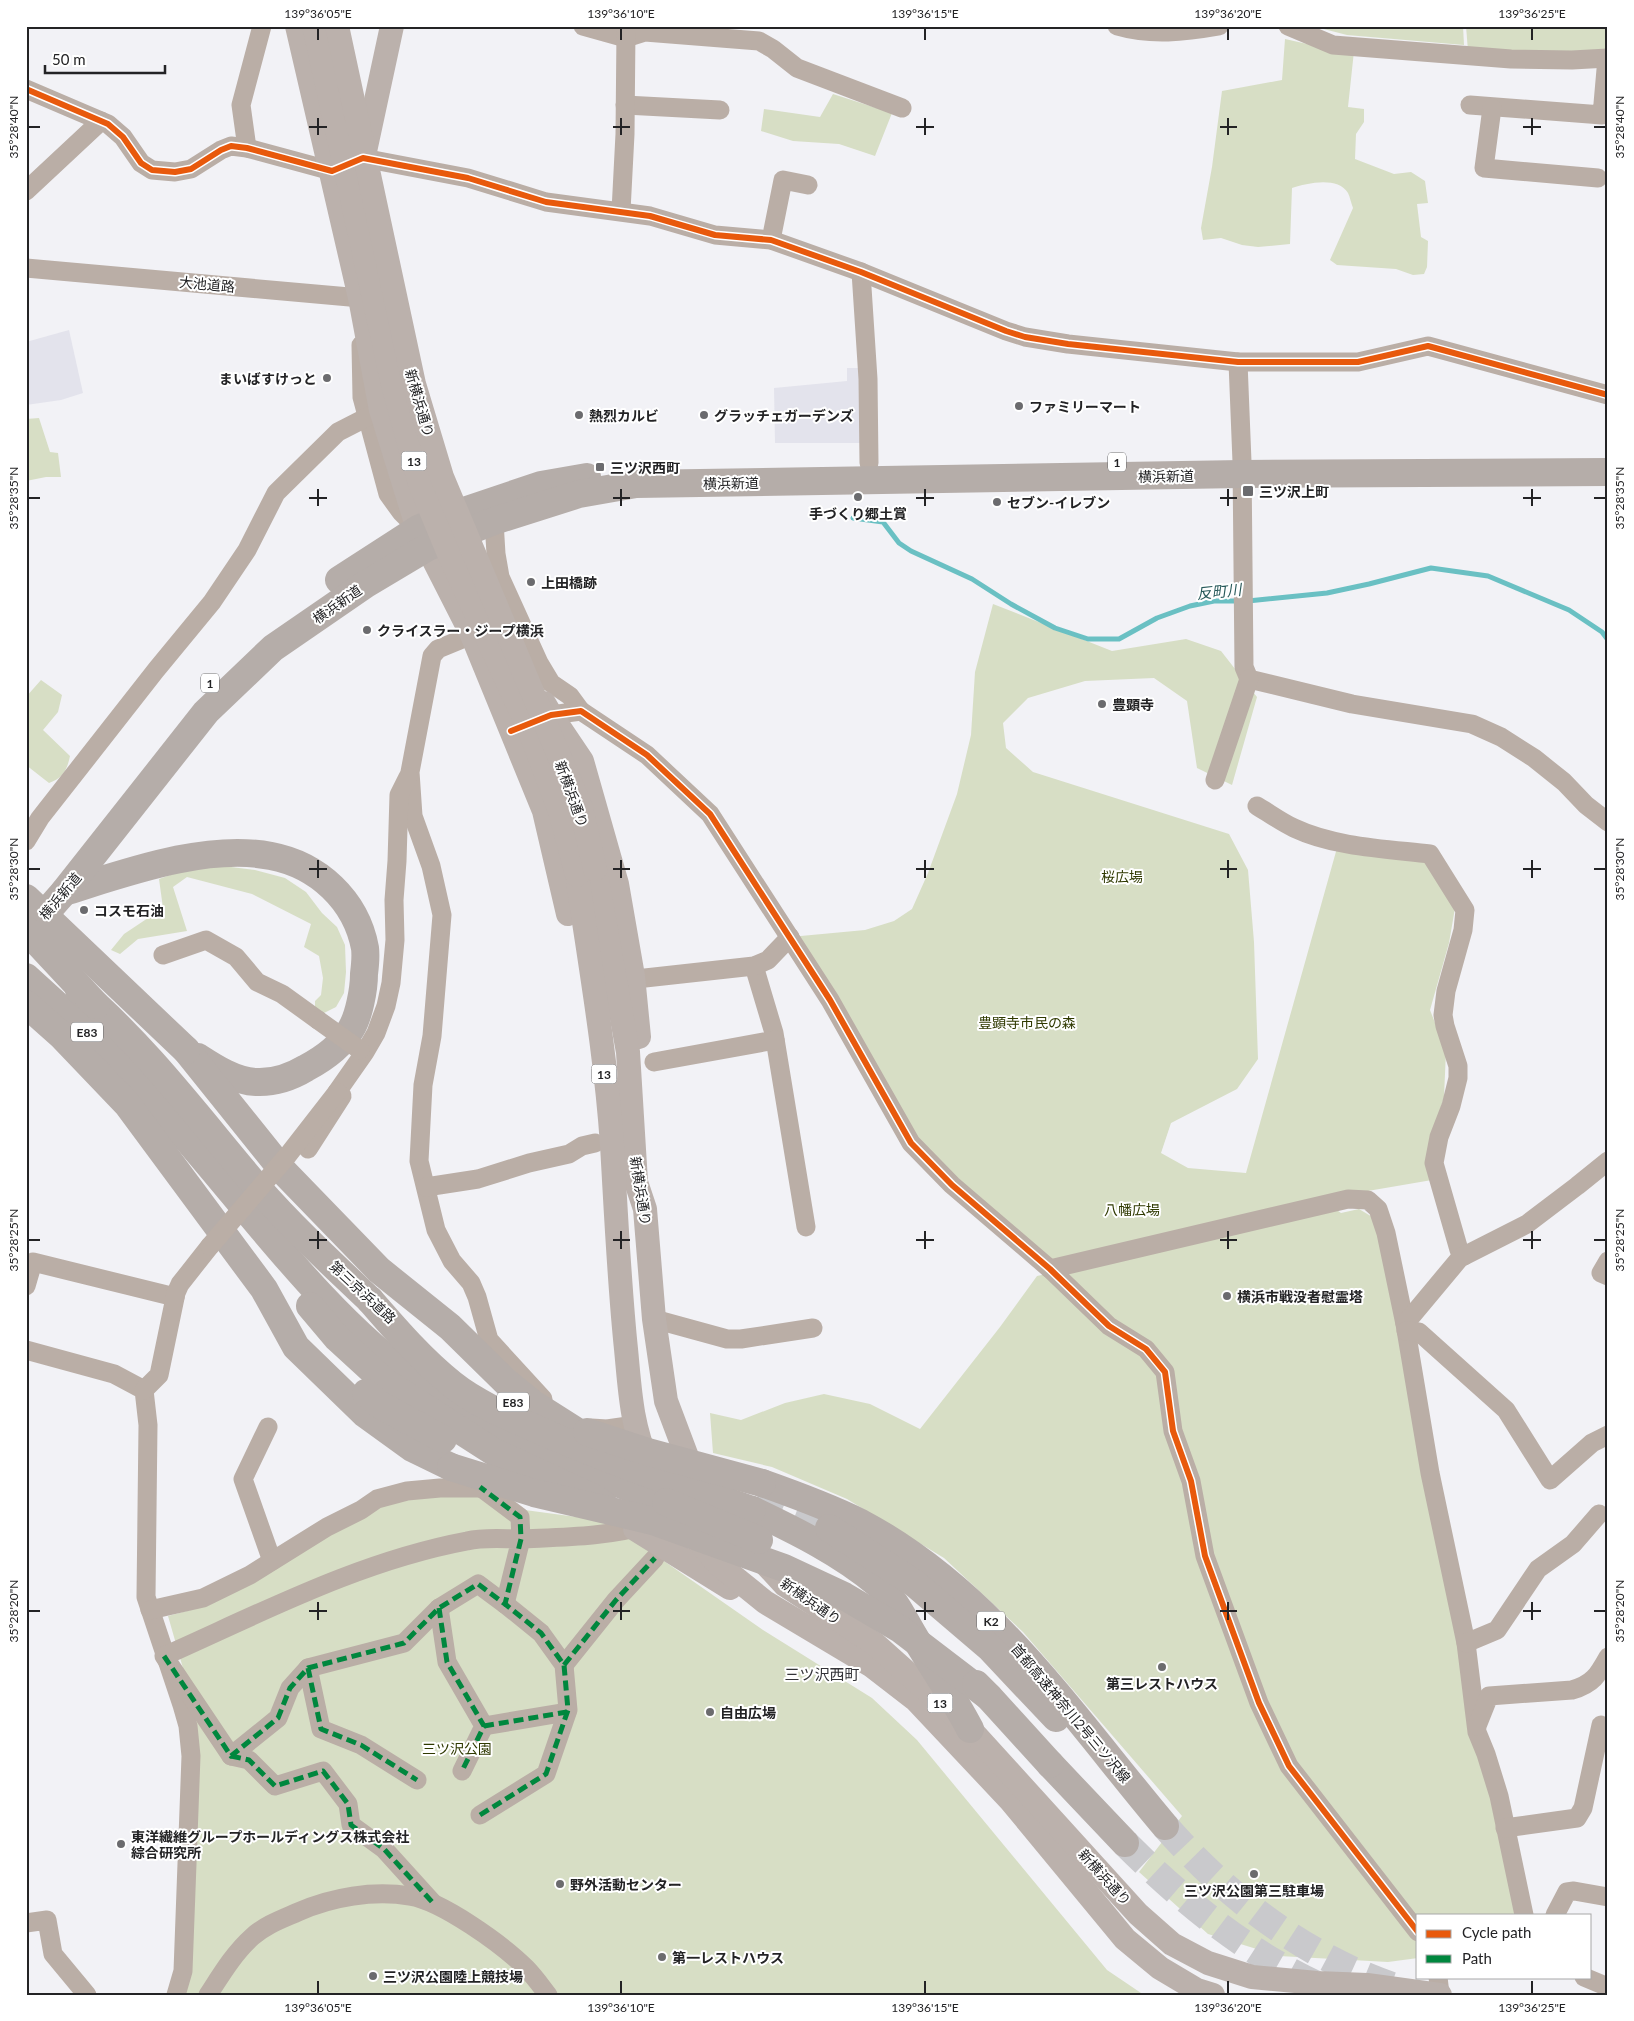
<svg xmlns="http://www.w3.org/2000/svg" width="1634" height="2021" viewBox="0 0 1634 2021" font-family="Lato,'Noto Sans JP',sans-serif">
  <style>
    .built { fill: #e3e3ec }
    .green { fill: #d7dec5 }
    .lines { fill: none; stroke-linecap: round; stroke-linejoin: round }
    .stream { stroke: #6ac0c3; stroke-width: 5 }
    .highway-tunnel { stroke: #c9c9cc; stroke-width: 28; stroke-dasharray: 28 14; stroke-linecap: butt }
    .minor { stroke: #baaea6; stroke-width: 19 }
    .major { stroke: #bbb1ac; stroke-width: 24 }
    .highway { stroke: #b5ada9; stroke-width: 28 }
    .minor-bridge { stroke: #baaea6; stroke-width: 19 }
    .major-bridge { stroke: #bbb1ac; stroke-width: 24 }
    .highway-bridge { stroke: #b5ada9; stroke-width: 28 }
    .quiet { stroke: #00873e; stroke-width: 5; stroke-dasharray: 10 5; stroke-linecap: butt }
    .cycleway-casing { stroke: #fff; stroke-width: 9 }
    .cycleway { stroke: #e8590c; stroke-width: 6 }
    .ticks { fill: none; stroke: #232325; stroke-width: 2 }
    .poi-dot { fill: #6b6b6e; stroke: #fff; stroke-width: 2 }
    .labels { text-anchor: middle; dominant-baseline: central; stroke-width: 4; stroke-linejoin: round; paint-order: stroke }
    .shield { fill: #fff; stroke: #656566; stroke-width: 1 }
    .shield-label { font-size: 12px; font-weight: bold; fill: #232325 }
    .street-label { font-size: 14px; fill: #232325; stroke: #fff }
    .poi-label { font-size: 14px; font-weight: bold; fill: #232325; stroke: #fff; text-anchor: start }
    .park-label { font-size: 14px; fill: #2f3900; stroke: #fff }
    .water-label { font-size: 15px; font-style: italic; fill: #27595a; stroke: #fff }
    .neighbourhood-label { font-size: 15px; fill: #333338; stroke: #fff }
    .neatline { fill: none; stroke: #232325; stroke-width: 2 }
    .ticks-label { font-size: 12px; text-anchor: middle; fill: #232325 }
  </style>
  <rect width="100%" height="100%" fill="#f2f2f6"/>
  <g class="built">
    <path d="M69,330L83,393L61,400L26,405V342Z"/>
    <path d="M847,368H859L862,443H775L774,388L847,381Z"/>
  </g>
  <g class="green">
    <path d="M1312,26H1463L1464,45L1347,35Z"/>
    <path d="M1466,26H1608V55L1468,51Z"/>
    <path d="M1285,39L1334,50L1354,51L1348,107L1364,109V122L1356,134L1355,159L1394,174L1411,172L1425,181L1428,203L1417,204L1421,237L1428,241L1427,267L1424,274L1413,275L1396,269L1337,265L1330,260L1353,208C1351,203 1350,197 1348,193C1338,176 1307,183 1292,188L1290,244L1258,247L1242,245L1221,238L1203,240L1201,228L1212,167L1222,91L1282,80Z"/>
    <path d="M833,94L892,113L875,156L839,144L793,141L761,131L764,109L820,117Z"/>
    <path d="M39,418L50,452L58,453L61,477H46L26,481V419Z"/>
    <path d="M993,604L1112,651L1186,639L1221,651L1257,697L1232,785L1197,768L1187,701L1154,678L1085,681L1028,698L1003,723L1006,748L1033,772L1229,834L1248,870L1254,942L1258,1059L1237,1089L1171,1123L1161,1153L1188,1168L1246,1173L1337,848L1426,862L1455,908L1449,943L1430,1010L1446,1051L1444,1097L1428,1150L1432,1180L1321,1199L1341,1213L1359,1209L1374,1218L1486,1754L1524,1915H1418V1958L1388,1962L1279,1956L1208,1934L1139,1872L1182,1816L1023,1632L944,1558L847,1499L772,1467L713,1453L710,1413L741,1420L785,1403L824,1394L870,1404L920,1429L1000,1327L1037,1276L1051,1273L911,1143L790,937L865,930L894,921L912,909L928,873L957,794L971,735L975,672Z"/>
    <path d="M41,680L62,695L58,712L43,730L70,756C67,770 63,778 49,783L26,765V697Z"/>
    <path d="M215,865L255,870L285,878L306,892L322,913L337,927L345,945L346,972L344,993L336,1007L322,1014L315,1009V1001L321,995L323,978L319,956L304,947L311,924L252,894L187,877L173,887L187,931L138,939L120,954L111,950L124,934L163,908L159,879L190,868Z"/>
    <path d="M482,1495L525,1510L599,1520L641,1545L763,1630L872,1698L917,1740L1107,1970L1144,1995H180L191,1696L168,1616L209,1605L381,1506L413,1498Z"/>
  </g>
  <g class="lines">
    <g class="stream">
      <path d="M853,518L883,522L899,543L911,551L972,579L1011,604L1055,628L1088,639H1119L1157,618L1190,606L1214,601H1240"/>
      <path d="M1248,601L1327,593L1369,584L1431,568L1488,576L1569,610L1602,632L1608,640"/>
    </g>
    <g class="highway-tunnel">
      <path d="M756,1500L829,1528"/>
      <path d="M1165,1826C1226,1896 1304,1956 1392,1986"/>
      <path d="M1125,1843C1182,1900 1245,1952 1319,1986"/>
    </g>
    <g class="minor">
      <path d="M583,26L626,38L645,32L759,41L773,49L797,68L902,108"/>
      <path d="M1117,26C1151,36 1185,32 1219,26"/>
      <path d="M1288,26L1333,45L1511,59L1572,60L1608,58"/>
      <path d="M26,89L108,124L123,137L141,163L152,170L175,172L191,169L221,150L231,146L247,148L332,171L363,158L468,178L546,202L650,216L715,235L771,240L861,272L1006,331L1025,337L1068,344L1238,362H1358L1428,346L1608,395"/>
      <path d="M625,105L720,110"/>
      <path d="M1470,105L1602,115L1607,58"/>
      <path d="M1492,108L1484,168L1598,178"/>
      <path d="M247,148L241,105L262,26"/>
      <path d="M26,191L101,121"/>
      <path d="M621,211L625,134L626,30L628,26"/>
      <path d="M771,240L783,180L808,185"/>
      <path d="M26,268L372,299"/>
      <path d="M861,272L868,379L869,463"/>
      <path d="M361,345L362,397L388,494L401,512L418,529"/>
      <path d="M1238,362L1242,462L1244,667L1249,679L1352,704L1472,724L1501,737L1534,758L1564,782L1586,805L1608,822"/>
      <path d="M494,521L496,554L500,577L515,610L539,663L551,683L570,696L581,711"/>
      <path d="M472,635L438,649L432,656L410,772L413,816L431,866L442,915L432,1036L423,1085L419,1161L436,1230L452,1261L471,1283L477,1297L489,1340L543,1399"/>
      <path d="M541,719L551,715L581,711L647,755L710,814L830,1000L911,1143L952,1185L1050,1269L1109,1326L1146,1349L1165,1372L1173,1431L1191,1481L1205,1556L1259,1703L1289,1766L1418,1932"/>
      <path d="M1215,780L1249,679"/>
      <path d="M1257,806C1269,813 1281,822 1294,828C1334,847 1386,849 1430,854L1465,910L1463,930L1446,991L1443,1015L1445,1026L1458,1066V1078L1451,1106L1439,1137L1434,1163L1459,1250L1464,1256"/>
      <path d="M26,841L40,818L156,670L212,602L247,550L276,493L338,432L381,410L391,400"/>
      <path d="M163,955L206,940L236,957L257,982L282,994L318,1020"/>
      <path d="M754,966L774,1033L806,1227"/>
      <path d="M645,978L754,966L768,960L790,937"/>
      <path d="M654,1062L775,1040"/>
      <path d="M337,1092L365,1052L376,1033L386,1006L391,983L395,940L394,900L397,861L399,795L408,777"/>
      <path d="M308,1149L342,1096"/>
      <path d="M426,1187L478,1179L529,1163L569,1154L582,1146L595,1143"/>
      <path d="M1608,1261L1601,1273L1608,1276"/>
      <path d="M1050,1269L1348,1199L1368,1200L1378,1209L1386,1233L1405,1324L1430,1473L1466,1643L1477,1732L1486,1754L1499,1796L1524,1915"/>
      <path d="M26,1286L33,1262L175,1297"/>
      <path d="M654,1319L727,1339H741L813,1328"/>
      <path d="M1405,1324L1460,1258L1527,1224L1577,1186L1608,1161"/>
      <path d="M1406,1331L1419,1332L1506,1410L1550,1480L1592,1443L1608,1435"/>
      <path d="M26,1350L114,1374L144,1390L148,1425L146,1597L182,1705L188,1726L191,1756L183,1971L176,1995"/>
      <path d="M144,1390L159,1375L176,1293L180,1284L210,1246"/>
      <path d="M268,1427L243,1479L272,1561"/>
      <path d="M591,1428L607,1429L635,1425"/>
      <path d="M480,1487L520,1517L521,1539L505,1604L478,1584L439,1608L404,1643L308,1668L290,1688L278,1718L231,1756L164,1656C263,1612 360,1561 467,1541C484,1537 503,1539 520,1539C561,1537 608,1537 647,1525"/>
      <path d="M439,1608L447,1662L484,1726L462,1771"/>
      <path d="M150,1610L203,1598L250,1575L327,1527L361,1510L377,1499L407,1491L440,1488H492"/>
      <path d="M1466,1643L1497,1630L1538,1569L1573,1544L1599,1514"/>
      <path d="M564,1665L616,1600L655,1558"/>
      <path d="M308,1668L321,1729L361,1745L417,1780"/>
      <path d="M484,1726L567,1712"/>
      <path d="M1477,1726L1489,1696L1572,1690C1593,1684 1598,1675 1608,1657"/>
      <path d="M231,1756L249,1760L275,1786L323,1771L348,1804L351,1825L384,1849L432,1902"/>
      <path d="M480,1815L546,1774L568,1710L564,1665L541,1633L505,1604"/>
      <path d="M1505,1828L1577,1818L1583,1808L1601,1725"/>
      <path d="M1555,1915L1567,1892L1574,1891L1608,1897"/>
      <path d="M26,1923L47,1920L53,1954L87,1995"/>
      <path d="M1438,1977L1440,1994"/>
      <path d="M1584,1977L1608,1987"/>
      <path d="M208,1995C221,1975 234,1953 252,1937C265,1925 282,1919 298,1912C332,1897 373,1890 410,1896C442,1901 503,1945 526,1968C534,1976 541,1986 548,1995"/>
    </g>
    <g class="major">
      <path d="M297,26L360,298L381,410L418,529L472,635L544,811L568,914"/>
      <path d="M364,156L392,26"/>
      <path d="M544,703L551,715L582,761L617,884L633,976L639,1037"/>
      <path d="M595,869L628,1052L636,1182L645,1209L654,1319L666,1401L695,1478"/>
      <path d="M577,875C590,965 606,1055 612,1145C616,1213 619,1281 626,1349C630,1390 631,1424 648,1463"/>
      <path d="M635,1529L730,1588"/>
      <path d="M692,1533L718,1564L765,1602L872,1666L916,1700L1011,1801L1125,1939L1160,1968L1197,1990L1213,1995"/>
      <path d="M760,1558L785,1585L875,1644L970,1729L1138,1914L1172,1944L1208,1963L1252,1977L1317,1983L1367,1985L1440,1995"/>
    </g>
    <g class="highway">
      <path d="M339,580L418,529L449,516L541,485L587,477"/>
      <path d="M64,892C125,873 207,843 271,856C318,865 356,900 365,948C366,956 365,966 364,974C364,989 359,1016 351,1029C341,1046 323,1059 306,1068C291,1077 275,1083 256,1082C235,1081 215,1068 198,1057"/>
      <path d="M28,933L64,892L206,712L273,648L366,584L428,547L494,521L579,494L636,484L1242,474L1608,472"/>
      <path d="M26,977C83,1028 137,1081 187,1139C261,1225 329,1319 422,1386C496,1438 582,1469 666,1502"/>
      <path d="M79,990C147,1048 200,1120 257,1187C292,1227 332,1264 370,1300"/>
      <path d="M26,1004L62,1036L127,1104L264,1289L296,1347L365,1414L412,1448L451,1467"/>
      <path d="M186,1050L284,1172L379,1270L450,1327L506,1382L532,1403L606,1450"/>
      <path d="M310,1306L337,1338L385,1382L494,1452L596,1499L604,1505"/>
      <path d="M366,1393L382,1406L443,1439"/>
      <path d="M762,1483C796,1495 829,1507 861,1523C991,1592 1073,1717 1165,1826"/>
      <path d="M752,1510C796,1531 841,1553 879,1585C896,1600 905,1622 917,1641C935,1671 954,1698 970,1729"/>
      <path d="M829,1528L914,1583L989,1647L1056,1718"/>
      <path d="M1050,1764L1125,1843"/>
    </g>
    <g class="minor-bridge">
      <path d="M318,1020L360,1050"/>
      <path d="M210,1246L288,1155L337,1092"/>
    </g>
    <g class="major-bridge">
      <path d="M314,26L393,385L420,484L452,561L530,731L560,811L577,875"/>
      <path d="M337,26L414,384L442,477L581,808L595,869"/>
    </g>
    <g class="highway-bridge">
      <path d="M26,898L186,1050"/>
      <path d="M26,930L96,1005"/>
      <path d="M370,1300C396,1330 421,1359 452,1384C477,1404 509,1417 539,1430C608,1461 680,1485 752,1510"/>
      <path d="M587,1432L648,1452L762,1483"/>
      <path d="M451,1467L534,1493L653,1521L784,1568L844,1596L900,1629L989,1697"/>
      <path d="M666,1502L759,1540"/>
      <path d="M976,1684L989,1697L1050,1764"/>
    </g>
    <g class="quiet">
      <path d="M439,1608L447,1662L484,1726L462,1771"/>
      <path d="M164,1656L231,1756L278,1718L290,1688L308,1668L404,1643L439,1608L478,1584L505,1604L521,1539L520,1517L480,1487"/>
      <path d="M564,1665L616,1600L655,1558"/>
      <path d="M308,1668L321,1729L361,1745L417,1780"/>
      <path d="M484,1726L567,1712"/>
      <path d="M231,1756L249,1760L275,1786L323,1771L348,1804L351,1825L384,1849L434,1904"/>
      <path d="M480,1815L546,1774L568,1710L564,1665L541,1633L505,1604"/>
    </g>
    <g class="cycleway-casing">
      <g id="cycleway">
        <path d="M26,89L108,124L123,137L141,163L152,170L175,172L191,169L221,150L231,146L247,148L332,171L363,158L468,178L546,202L650,216L715,235L771,240L861,272L1006,331L1025,337L1068,344L1238,362H1358L1428,346L1608,395"/>
        <path d="M511,731L551,715L581,711L647,755L710,814L830,1000L911,1143L952,1185L1050,1269L1109,1326L1146,1349L1165,1372L1173,1431L1191,1481L1205,1556L1259,1703L1289,1766L1418,1932"/>
      </g>
    </g>
    <use href="#cycleway" class="cycleway"/>
  </g>
  <path class="ticks" d="M318,28V40M621,28V40M925,28V40M1228,28V40M1532,28V40M318,118V135M621,118V135M925,118V135M1228,118V135M1532,118V135M28,127H40M309,127H327M613,127H630M916,127H934M1220,127H1237M1523,127H1541M1594,127H1606M318,489V506M621,489V506M925,489V506M1228,489V506M1532,489V506M28,498H40M309,498H327M613,498H630M916,498H934M1220,498H1237M1523,498H1541M1594,498H1606M318,860V878M621,860V878M925,860V878M1228,860V878M1532,860V878M28,869H40M309,869H327M613,869H630M916,869H934M1220,869H1237M1523,869H1541M1594,869H1606M318,1231V1249M621,1231V1249M925,1231V1249M1228,1231V1249M1532,1231V1249M28,1240H40M309,1240H327M613,1240H630M916,1240H934M1220,1240H1237M1523,1240H1541M1594,1240H1606M318,1602V1620M621,1602V1620M925,1602V1620M1228,1602V1620M1532,1602V1620M28,1611H40M309,1611H327M613,1611H630M916,1611H934M1220,1611H1237M1523,1611H1541M1594,1611H1606M318,1981V1994M621,1981V1994M925,1981V1994M1228,1981V1994M1532,1981V1994"/>
  <g class="poi-dot">
    <circle cx="327" cy="378" r="5"/>
    <circle cx="1019" cy="406" r="5"/>
    <circle cx="579" cy="415" r="5"/>
    <circle cx="704" cy="415" r="5"/>
    <rect x="595" y="462" width="10" height="10" rx="2.5"/>
    <rect x="1242" y="485" width="12" height="12" rx="2.5"/>
    <circle cx="858" cy="497" r="5"/>
    <circle cx="997" cy="502" r="5"/>
    <circle cx="531" cy="582" r="5"/>
    <circle cx="367" cy="630" r="5"/>
    <circle cx="1102" cy="704" r="5"/>
    <circle cx="84" cy="910" r="5"/>
    <circle cx="1227" cy="1296" r="5"/>
    <circle cx="1162" cy="1667" r="5"/>
    <circle cx="710" cy="1712" r="5"/>
    <circle cx="121" cy="1844" r="5"/>
    <circle cx="1254" cy="1874" r="5"/>
    <circle cx="560" cy="1884" r="5"/>
    <circle cx="662" cy="1957" r="5"/>
    <circle cx="373" cy="1976" r="5"/>
  </g>
  <g class="labels">
    <g class="shield">
      <rect x="401.5" y="451.5" width="25" height="19" rx="4"/>
      <rect x="1108" y="452.5" width="18" height="19" rx="4"/>
      <rect x="201" y="673.5" width="18" height="19" rx="4"/>
      <rect x="71" y="1022.5" width="32" height="19" rx="4"/>
      <rect x="591.5" y="1064.5" width="25" height="19" rx="4"/>
      <rect x="497" y="1392.5" width="32" height="19" rx="4"/>
      <rect x="977" y="1611.5" width="28" height="19" rx="4"/>
      <rect x="927.5" y="1693.5" width="25" height="19" rx="4"/>
    </g>
    <g class="shield-label">
      <text x="414" y="461">13</text>
      <text x="1117" y="462">1</text>
      <text x="210" y="683">1</text>
      <text x="87" y="1032">E83</text>
      <text x="604" y="1074">13</text>
      <text x="513" y="1402">E83</text>
      <text x="991" y="1621">K2</text>
      <text x="940" y="1703">13</text>
    </g>
    <g class="street-label">
      <text transform="translate(207 284) rotate(5)">大池道路</text>
      <text transform="translate(420 403) rotate(74)">新横浜通り</text>
      <text transform="translate(1166 476) rotate(-1)">横浜新道</text>
      <text transform="translate(731 483) rotate(-1)">横浜新道</text>
      <text transform="translate(337 604) rotate(-35)">横浜新道</text>
      <text transform="translate(572 794) rotate(70)">新横浜通り</text>
      <text transform="translate(60 896) rotate(-50)">横浜新道</text>
      <text transform="translate(641 1191) rotate(81)">新横浜通り</text>
      <text transform="translate(363 1292) rotate(43)">第三京浜道路</text>
      <text transform="translate(811 1601) rotate(35)">新横浜通り</text>
      <text transform="translate(1071 1713) rotate(50)">首都高速神奈川2号三ツ沢線</text>
      <text transform="translate(1105 1877) rotate(48)">新横浜通り</text>
    </g>
    <g class="poi-label">
      <text x="317" y="378" text-anchor="end">まいばすけっと</text>
      <text x="1029" y="406">ファミリーマート</text>
      <text x="589" y="415">熱烈カルビ</text>
      <text x="714" y="415">グラッチェガーデンズ</text>
      <text x="610" y="467">三ツ沢西町</text>
      <text x="1259" y="491">三ツ沢上町</text>
      <text x="1007" y="502">セブン-イレブン</text>
      <text x="858" y="513" text-anchor="middle">手づくり郷土賞</text>
      <text x="541" y="582">上田橋跡</text>
      <text x="377" y="630">クライスラー・ジープ横浜</text>
      <text x="1112" y="704">豊顕寺</text>
      <text x="94" y="910">コスモ石油</text>
      <text x="1237" y="1296">横浜市戦没者慰霊塔</text>
      <text x="1162" y="1683" text-anchor="middle">第三レストハウス</text>
      <text x="720" y="1712">自由広場</text>
      <text x="131" y="1836">東洋繊維グループホールディングス株式会社<tspan x="131" dy="16">綜合研究所</tspan></text>
      <text x="570" y="1884">野外活動センター</text>
      <text x="1254" y="1890" text-anchor="middle">三ツ沢公園第三駐車場</text>
      <text x="672" y="1957">第一レストハウス</text>
      <text x="383" y="1976">三ツ沢公園陸上競技場</text>
    </g>
    <g class="park-label">
      <text x="1122" y="876">桜広場</text>
      <text x="1027" y="1022">豊顕寺市民の森</text>
      <text x="1132" y="1209">八幡広場</text>
      <text x="457" y="1748">三ツ沢公園</text>
    </g>
    <g class="water-label">
      <text transform="translate(1219 591) rotate(-6)">反町川</text>
    </g>
    <g class="neighbourhood-label">
      <text x="822" y="1674">三ツ沢西町</text>
    </g>
  </g>
  <rect width="1634" height="2021" fill="none" stroke="#ffffff" stroke-width="55"/>
  <rect x="1416" y="1914" width="175" height="65" fill="#ffffff" stroke="#a7a7a8"/>
  <rect x="1426" y="1930" width="25" height="8" fill="#e8590c" stroke="#a7a7a8"/>
  <text x="1462" y="1938" font-size="15" fill="#232325">Cycle path</text>
  <rect x="1426" y="1955" width="25" height="8" fill="#00873e" stroke="#a7a7a8"/>
  <text x="1462" y="1964" font-size="15" fill="#232325">Path</text>
  <path d="M45 65v8h120v-8" fill="none" stroke="#232325" stroke-width="2.5"/>
  <text x="52" y="65" font-size="15" fill="#232325" stroke="#ffffff" stroke-width="4" paint-order="stroke">50 m</text>
  <rect x="28" y="28" width="1578" height="1966" class="neatline"/>
  <g class="ticks-label">
    <text x="318" y="18">139°36'05"E</text>
    <text x="621" y="18">139°36'10"E</text>
    <text x="925" y="18">139°36'15"E</text>
    <text x="1228" y="18">139°36'20"E</text>
    <text x="1532" y="18">139°36'25"E</text>
    <text transform="translate(14 127) rotate(-90)" y="4">35°28'40"N</text>
    <text transform="translate(1620 127) rotate(-90)" y="4">35°28'40"N</text>
    <text transform="translate(14 498) rotate(-90)" y="4">35°28'35"N</text>
    <text transform="translate(1620 498) rotate(-90)" y="4">35°28'35"N</text>
    <text transform="translate(14 869) rotate(-90)" y="4">35°28'30"N</text>
    <text transform="translate(1620 869) rotate(-90)" y="4">35°28'30"N</text>
    <text transform="translate(14 1240) rotate(-90)" y="4">35°28'25"N</text>
    <text transform="translate(1620 1240) rotate(-90)" y="4">35°28'25"N</text>
    <text transform="translate(14 1611) rotate(-90)" y="4">35°28'20"N</text>
    <text transform="translate(1620 1611) rotate(-90)" y="4">35°28'20"N</text>
    <text x="318" y="2012">139°36'05"E</text>
    <text x="621" y="2012">139°36'10"E</text>
    <text x="925" y="2012">139°36'15"E</text>
    <text x="1228" y="2012">139°36'20"E</text>
    <text x="1532" y="2012">139°36'25"E</text>
  </g>
</svg>
